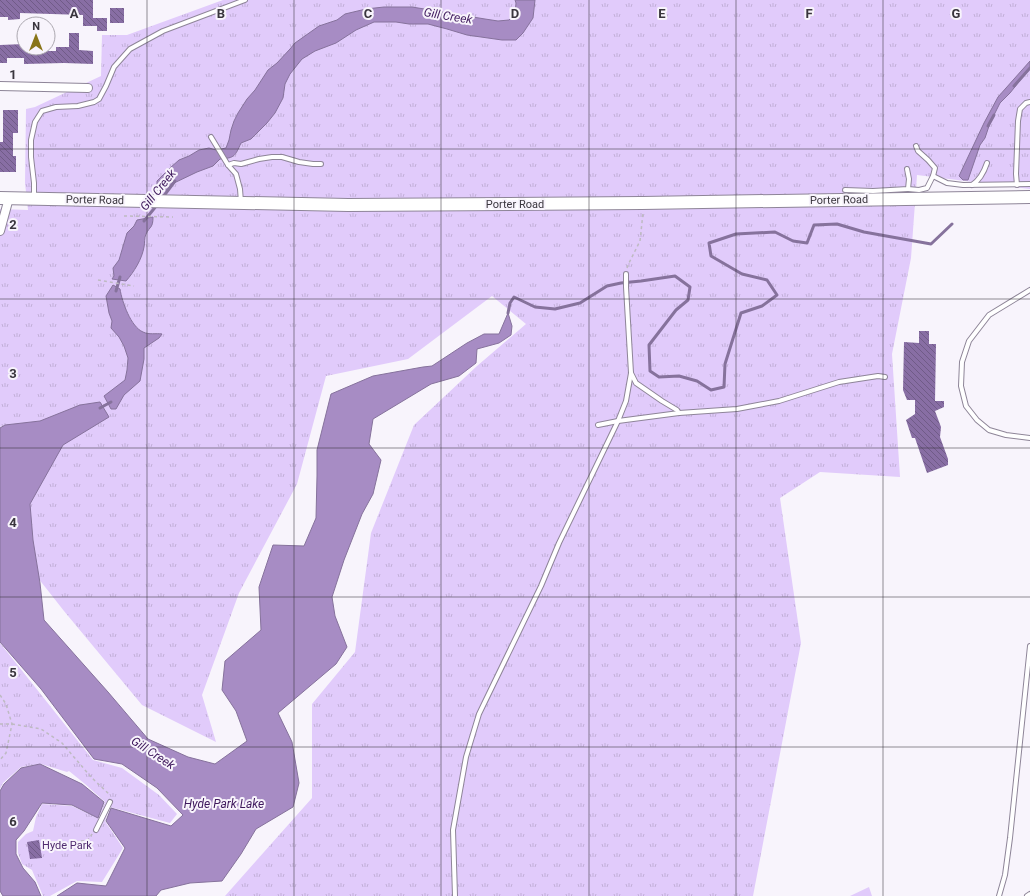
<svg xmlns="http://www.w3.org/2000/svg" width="1030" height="896" viewBox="0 0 1030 896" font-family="Roboto,sans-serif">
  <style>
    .grass { fill: url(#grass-tufts) }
    .pitch { fill: #e1cbfb }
    .water { fill: #a78cc4; stroke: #86729c }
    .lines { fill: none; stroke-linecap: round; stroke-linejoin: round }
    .stream { stroke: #86729c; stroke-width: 3 }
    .building { fill: url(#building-back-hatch) }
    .lane-casing { stroke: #8e8598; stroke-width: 6 }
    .street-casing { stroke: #8e8598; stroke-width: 10 }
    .secondary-casing { stroke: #8e8598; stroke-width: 14 }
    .path { stroke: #bebac2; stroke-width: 1.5; stroke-dasharray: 3 3; stroke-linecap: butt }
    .lane { stroke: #fff; stroke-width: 4 }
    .street { stroke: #fff; stroke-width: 8 }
    .secondary { stroke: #fff; stroke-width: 12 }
    .grid { fill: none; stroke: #39353d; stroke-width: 1; stroke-opacity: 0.55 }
    .labels { text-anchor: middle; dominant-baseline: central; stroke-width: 4; stroke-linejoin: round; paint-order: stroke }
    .street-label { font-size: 11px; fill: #39353d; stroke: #f8f4fc }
    .park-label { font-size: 11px; fill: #502b70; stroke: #f8f4fc }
    .water-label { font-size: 12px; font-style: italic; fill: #3e185c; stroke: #f8f4fc }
    .grid-label { font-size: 13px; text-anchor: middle; font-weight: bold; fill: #39353d; stroke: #f8f4fc; stroke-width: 4; stroke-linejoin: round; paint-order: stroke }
  </style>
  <defs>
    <pattern id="grass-tufts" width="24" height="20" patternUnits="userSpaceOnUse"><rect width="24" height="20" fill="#e1cbfb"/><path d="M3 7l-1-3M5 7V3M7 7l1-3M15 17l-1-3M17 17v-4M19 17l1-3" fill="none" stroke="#c2afd8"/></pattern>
    <pattern id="building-back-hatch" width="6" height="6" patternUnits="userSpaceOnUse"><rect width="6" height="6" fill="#886ea4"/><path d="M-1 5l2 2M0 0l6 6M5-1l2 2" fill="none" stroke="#705b87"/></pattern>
  </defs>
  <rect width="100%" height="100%" fill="#f8f4fc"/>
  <g class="grass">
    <path d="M223,0H1030V189L917,175L911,258L892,354L900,477L820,472L780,498L801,643L753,896H225L312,798V704L355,652L371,533L414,425L477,366L526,324L492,296L408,359L326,376L297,484L239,593L202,695L216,742L142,705L64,611L16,550L5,425L0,427V209L28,210L25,183L26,109L35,107L101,76L102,35H127Z"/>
    <path d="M0,643L93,760L122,768L159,795L177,814L170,823L110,807L105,821L123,848L102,882L77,881L50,896H43L32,870L22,864L18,853V842L26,834L33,831L36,817L42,804L72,806L98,818L105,802L85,784L69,771L67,772L41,764L21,767L3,783L0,789Z"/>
  </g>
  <path class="pitch" d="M869,887L872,896H850Z"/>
  <g class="water">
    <path d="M515,0H535L533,18L523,33L516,40H502L467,35L447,29L428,24H409L396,22H374L356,30L336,43L315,51L302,59L290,74L285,84L283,98L275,113L267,123L251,139L241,143C235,156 235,158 220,159L213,166L197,172L174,183L168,190H154L157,185V181L170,168L179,160L189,156L199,150L209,148L216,150L226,148L229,140L231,130L234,121L238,113L247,99L255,90L268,70L277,63L290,49L295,43L319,26L337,20L345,14L366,9L384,7H412L485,19L498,21L509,20L515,14L516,3Z"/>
    <path d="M1030,61V68L1010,93L1000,103L990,123L985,138L980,145L968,180H963L959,176L984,123L998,97Z"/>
    <path d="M153,217C153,228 150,226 146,234C144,238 145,243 144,247C142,259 134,272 126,281L112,279L114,276L113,268L119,260L127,233L134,226L137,220Z"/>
    <path d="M113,285L120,289C122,302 131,327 143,332C149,335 156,333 162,334L159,338L144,348V359L140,381L124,395L116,409H111L104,396L125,380L127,370L128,358L124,346L119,337L111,328L112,321L109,313L106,296Z"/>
    <path d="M508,313L512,326L511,335L499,343L477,349L476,363L459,376L431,384L373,419L369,444L381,460L373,494L362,514L344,560L332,597L335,616L347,647L336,664L278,713L292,742L299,783L293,807L256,829L241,854L222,881L190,883L161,890L156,896H57L77,883L106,886L125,848L106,821L111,808L171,826L183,815L157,788L122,764L94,759L41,689L0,642V428L5,425L40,421L80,405L100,402L109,417L63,445L30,504L33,540L40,583L44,620L108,692L148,739L188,757L215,764L247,741L236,711L222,690L225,661L261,630L259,587L273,545L304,546L316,518L317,476V450L331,394L373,376L423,367L432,366L467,343L484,334H499Z"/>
    <path d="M40,764L82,784L104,802L98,818L72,805L42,803L24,831L16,840V854L23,868L35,882L41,896H3L0,891V791L4,784L21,768Z"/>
  </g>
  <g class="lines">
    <g class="stream">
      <path d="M1014,86L1030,68"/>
      <path d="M988,126L994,115"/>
      <path d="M163,197L175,181"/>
      <path d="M144,221L157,205"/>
      <path d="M116,291L120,277"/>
      <path d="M508,313L510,303L514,297L535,307L555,309L580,303L607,286L621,283L641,281L675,276L690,287L688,300L676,310L649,345L650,371L659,377L679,376L697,381L711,390L724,387L725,364L741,313L762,306L777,295L767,280L742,274L711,256L709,243L736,234L775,232L793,241L807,243L814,225L837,224L864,232L931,244L952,224"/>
      <path d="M100,408L111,402"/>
    </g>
  </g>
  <g class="building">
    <path d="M0,0H93V18H107V31H97V26H83V15L20,13V19L8,20V17H0Z"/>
    <rect x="110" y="8" width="14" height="15"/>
    <path d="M69,33H79V50L93,51V64L64,63L24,64V58H7V63H0V45L24,44V48H36V51H56V47H69Z"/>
    <path d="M3,110H18V133H13V156H16V172H0V142H3Z"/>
    <path d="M919,331H929V344H936L935,401H944V407L935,411L941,427L940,437L948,459V465L927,473L915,438H912L906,420L915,414V400H907L903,390L904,342L919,343Z"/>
    <path d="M39,840L42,858L30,859L27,842Z"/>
  </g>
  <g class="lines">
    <g class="lane-casing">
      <g id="lane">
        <path d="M211,137L228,165L236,174L240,189L241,202"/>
        <path d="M228,165L234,163L241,164L259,159L272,157H282L299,162L313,164H321"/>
        <path d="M933,176L947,183L963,185L1030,184"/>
        <path d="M972,185C980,180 984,172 987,163"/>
        <path d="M1017,185L1016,174L1018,121L1020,109L1026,103L1030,102"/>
        <path d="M908,189L919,190L927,188L933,176L935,168L928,160L918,151L916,146"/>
        <path d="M845,190L873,191L908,189L909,179L907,169"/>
        <path d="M34,198V183L31,157V140L35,122L42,111L56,107L78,106L94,102L99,99L106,86L114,67L130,49L163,31L245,0"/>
        <path d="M1030,290L989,315L969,341L962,362L961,386L966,406L977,420L989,430L1006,435L1030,438"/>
        <path d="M631,373L636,383L662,401L677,410L679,413"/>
        <path d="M598,425L618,421L679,413L737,409L779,401L839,382L878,376L885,377"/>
        <path d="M96,830L110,802"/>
        <path d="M455,896L453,830L466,757L479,714L541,586L559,543L618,421L626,401L631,373L626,287V274"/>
        <path d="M999,896L1005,875L1010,838L1030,646"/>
        <path d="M1027,896L1030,894"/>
      </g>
    </g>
    <g class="street-casing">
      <g id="street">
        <path d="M0,86L88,88"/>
        <path d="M0,231L9,198"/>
      </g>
    </g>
    <g class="secondary-casing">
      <path id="secondary" d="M0,198L348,205L642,203L1030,197"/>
    </g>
    <g class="path">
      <path d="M124,216L173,217"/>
      <path d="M627,268L629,263L640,241L643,213"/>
      <path d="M98,280L134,286"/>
      <path d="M0,695L6,704L12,724L6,753L0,760"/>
      <path d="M0,724H12L41,729L62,743L91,777L110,795"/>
      <path d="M75,842L88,840L92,834"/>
    </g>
    <use href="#lane" class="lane"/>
    <use href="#street" class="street"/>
    <use href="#secondary" class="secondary"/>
  </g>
  <path class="grid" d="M147,0V896M294,0V896M441,0V896M589,0V896M736,0V896M883,0V896M0,149H1030M0,299H1030M0,448H1030M0,597H1030M0,747H1030"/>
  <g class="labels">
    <g class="street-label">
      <text transform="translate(95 200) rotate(1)">Porter Road</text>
      <text transform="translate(839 200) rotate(-1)">Porter Road</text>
      <text x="515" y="204">Porter Road</text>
    </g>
    <g class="park-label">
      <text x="67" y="845">Hyde Park</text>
    </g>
    <g class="water-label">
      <text transform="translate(448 16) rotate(9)">Gill Creek</text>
      <text transform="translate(158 190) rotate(-51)">Gill Creek</text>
      <text transform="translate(153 753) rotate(33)">Gill Creek</text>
      <text x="224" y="804">Hyde Park Lake</text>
    </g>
  </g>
  <g class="grid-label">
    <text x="74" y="18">A</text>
    <text x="221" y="18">B</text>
    <text x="368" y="18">C</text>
    <text x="515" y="18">D</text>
    <text x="662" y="18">E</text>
    <text x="809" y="18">F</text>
    <text x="956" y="18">G</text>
    <text x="13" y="79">1</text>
    <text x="13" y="229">2</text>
    <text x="13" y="378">3</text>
    <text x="13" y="527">4</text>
    <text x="13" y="677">5</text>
    <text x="13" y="826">6</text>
  </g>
  <g transform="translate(36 36)"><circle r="19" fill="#f8f4fc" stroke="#aca8b0"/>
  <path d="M0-3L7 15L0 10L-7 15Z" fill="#897518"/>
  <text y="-6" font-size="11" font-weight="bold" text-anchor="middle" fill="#39353d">N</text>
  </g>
</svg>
